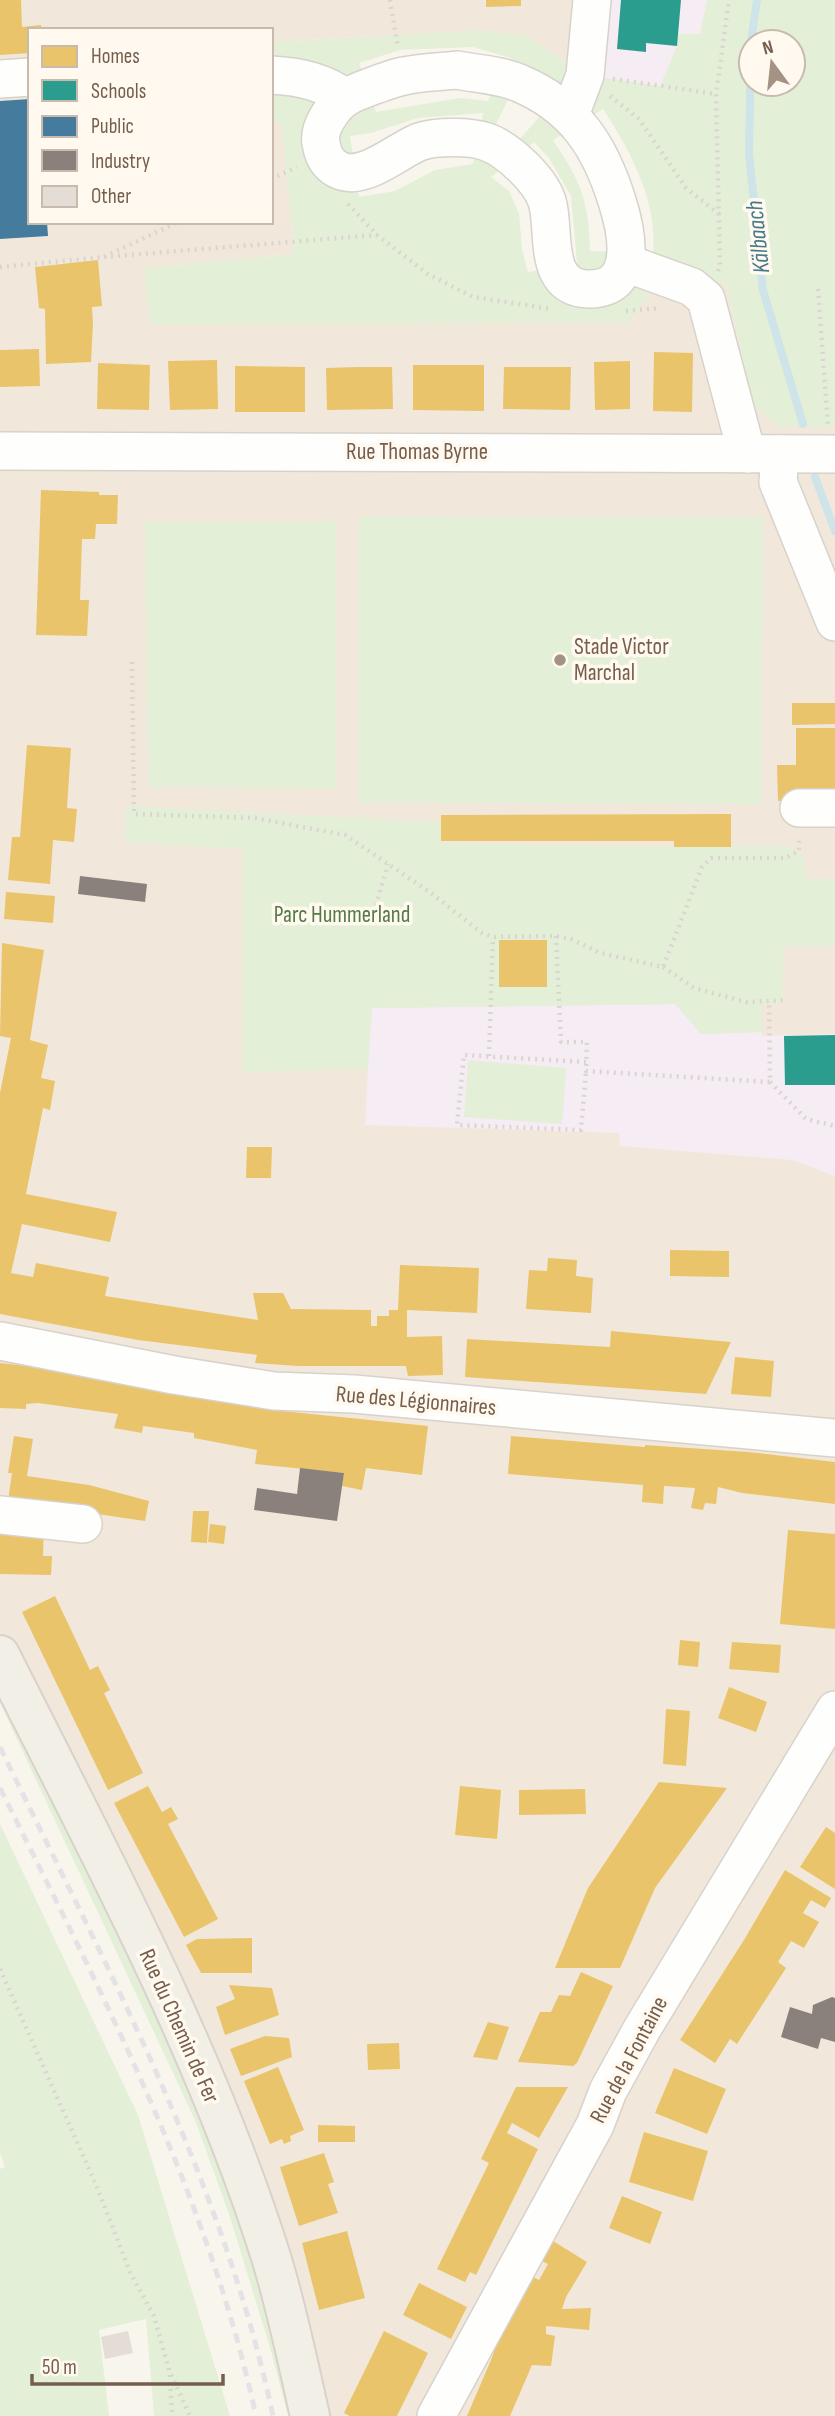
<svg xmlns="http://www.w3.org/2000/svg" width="835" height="2416" viewBox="0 0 835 2416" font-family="'Sofia Sans Condensed',sans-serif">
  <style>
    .residential { fill: #f1e8db }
    .education { fill: #f5ecf4 }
    .green { fill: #e4efd8; fill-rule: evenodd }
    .homes { fill: #e9c46a }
    .schools { fill: #2a9d8f }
    .public { fill: #457b9d }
    .industry { fill: #8a817c }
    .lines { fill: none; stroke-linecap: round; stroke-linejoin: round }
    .stream { stroke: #cfe4e8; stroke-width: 8 }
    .building { fill: #e4ddd5 }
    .minor-casing { stroke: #d7d2cb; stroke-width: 40 }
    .major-casing { stroke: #d9d1cb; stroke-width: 42 }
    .path { stroke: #dad5d0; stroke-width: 4.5; stroke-dasharray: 2 5; stroke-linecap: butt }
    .minor { stroke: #fefefc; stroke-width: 37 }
    .major { stroke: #f2efe7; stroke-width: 38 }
    .rail { stroke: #e5e2e5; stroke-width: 5; stroke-dasharray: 10 7; stroke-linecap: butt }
    .poi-dot { fill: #a49385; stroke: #fff9ef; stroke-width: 2.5 }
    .labels { text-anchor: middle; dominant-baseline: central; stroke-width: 7; stroke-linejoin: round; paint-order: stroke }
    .street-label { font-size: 23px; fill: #765e4d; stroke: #fff9ef }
    .poi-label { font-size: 23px; fill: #765e4d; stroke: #fff9ef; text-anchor: start }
    .park-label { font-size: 23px; fill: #527b45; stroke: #fff9ef }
    .water-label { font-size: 24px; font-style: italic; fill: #477a89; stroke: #fff9ef }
  </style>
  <rect width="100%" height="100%" fill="#f8f5ed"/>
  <path class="residential" d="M0,0H575L574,68L526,36L392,35L271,42V30H30V222H271V123L282,122L294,254L144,268L664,276L692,287L726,282L753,404L780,427H835V2416H303L255,2232L0,1669Z"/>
  <g class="education">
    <path d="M575,0H707L700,34L677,46L660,86L585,75Z"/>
    <path d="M675,1004L701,1034L762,1032V1036L835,1034V1176L792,1160L620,1146L619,1133L365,1125L371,1008Z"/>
  </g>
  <g class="green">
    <path d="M707,0H835V427H779L753,404L726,282L692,287L664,276L627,323L149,324L144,268L294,254L282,123H271V42L480,30L526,36L585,75L660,86L677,46L678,34H700ZM751,42H793V84H751ZM473,47L511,58L488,101L460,98L376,112L359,63L400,50ZM517,82L553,101L507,154L487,142ZM603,109C630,150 658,202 653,253L590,251C589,201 580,180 553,140ZM483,113L473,164L435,170L395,191L359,197L350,136L371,133L418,118ZM534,142L549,158L571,196L577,263L528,272L522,249L519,213L509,191L491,177Z"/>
    <path d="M359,516L763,517L762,804L358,803Z"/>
    <path d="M336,521V788L148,787L145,522Z"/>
    <path d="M126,806L441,822V843L674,847L785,845L804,855L805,879H835V946L784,947L782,1003L762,1004V1032L701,1034L675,1004L372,1008L368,1069L243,1072V849L125,842Z"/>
    <path d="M468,1060L566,1068L562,1124L464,1117Z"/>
    <path d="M0,1669L213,2126L303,2416H288L271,2351L230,2217L195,2120L0,1703Z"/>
    <path d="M0,1824L138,2115L230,2416H154L146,2319L99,2330L109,2416H0V2169L5,2167L0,2153Z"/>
  </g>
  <g class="homes">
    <path d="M0,0H21L22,27L41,25L42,30H30V53L0,55Z"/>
    <path d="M486,0H521V6L486,7Z"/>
    <path d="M98,260L102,306L92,307L93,323L91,362L46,364L45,309L39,308L35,267Z"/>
    <path d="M39,349L40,386L0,387V350Z"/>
    <path d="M654,352L693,353L692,412L653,411Z"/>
    <path d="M217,360L218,409L170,410L168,361Z"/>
    <path d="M630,361V409L595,410L594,362Z"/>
    <path d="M98,363L150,365L149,410L97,409Z"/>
    <path d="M413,365H484V411L413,410Z"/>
    <path d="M235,366L305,367V412H235Z"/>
    <path d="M359,367H392L393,409L327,410L326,368Z"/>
    <path d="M504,367H571L570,410L503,409Z"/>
    <path d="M41,490L99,492V495H118L117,524H96L95,539H82L80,600H89L87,636L36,635Z"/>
    <path d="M792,703H835V724L792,725Z"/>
    <path d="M796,728H835V800L778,801L777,765H796Z"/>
    <path d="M27,745L71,748L67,808L77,809L74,842L53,840L50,884L8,880L12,837H20Z"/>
    <path d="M731,814V847H674V841H441V815Z"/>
    <path d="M6,892L55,896L53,923L4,919Z"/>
    <rect x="499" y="940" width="48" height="47"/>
    <path d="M2,943L44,950L30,1040L48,1045L41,1078L55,1081L50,1110L43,1108L26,1194L117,1212L110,1242L22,1224L11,1273L33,1277L36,1263L109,1277L105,1296L258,1320L253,1293H283L291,1309L371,1310V1326H377V1316H389V1310H398L400,1265L479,1268L477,1313L407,1310V1337L442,1336L443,1375L408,1376L406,1366H298L255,1363L257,1355L138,1340L0,1314V1093L11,1038L0,1036Z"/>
    <path d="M247,1147H272L271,1178H246Z"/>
    <path d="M670,1250L729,1251V1277L670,1276Z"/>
    <path d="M548,1258L577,1260L576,1276L593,1278L591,1313L526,1309L529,1270L547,1271Z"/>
    <path d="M611,1331L731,1342L706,1394L465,1377L467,1339L610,1347Z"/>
    <path d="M735,1357L774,1361L771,1397L731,1394Z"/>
    <path d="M0,1363L57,1369L263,1409L428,1426L422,1475L366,1468L362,1490L342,1486L344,1473L255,1464L257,1450L194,1438V1433L143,1426L142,1433L114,1428L118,1414L38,1403L26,1404V1409L0,1408Z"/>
    <path d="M14,1436L33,1439L27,1476L89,1485L149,1501L145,1521L8,1501L12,1473H8Z"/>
    <path d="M511,1436L645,1447V1445L748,1452L835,1462V1504L742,1493L718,1487L716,1504L705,1503L703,1510L691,1508L695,1488L664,1486L663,1504L642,1502L643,1485L508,1474Z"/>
    <path d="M193,1511H209L207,1543L191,1542Z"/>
    <path d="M0,1523H44L43,1556H52L51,1575L0,1574Z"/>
    <path d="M210,1524L226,1526L224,1544L208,1542Z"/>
    <path d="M788,1530L835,1534V1629L780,1624Z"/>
    <path d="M55,1596L90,1670L98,1666L110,1690L104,1693L143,1773L108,1790L22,1612Z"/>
    <path d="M680,1640L700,1642L698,1667L678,1665Z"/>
    <path d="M732,1642L781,1645L779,1673L729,1669Z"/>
    <path d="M729,1687L767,1702L756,1732L718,1718Z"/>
    <path d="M666,1709L690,1711L686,1766L663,1764Z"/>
    <path d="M659,1782L727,1788L655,1888L620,1968H555L588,1888Z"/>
    <path d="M148,1786L162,1812L171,1807L178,1819L168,1824L218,1919L184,1937L114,1803Z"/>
    <path d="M460,1786L501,1790L497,1839L455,1835Z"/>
    <path d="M585,1789L586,1814L519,1815V1790Z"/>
    <path d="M826,1827L835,1833V1889L800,1867Z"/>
    <path d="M785,1870L831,1898L825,1908L811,1900L803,1913L819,1922L804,1948L791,1941L778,1962L786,1968L737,2044L730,2039L715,2063L680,2040L744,1940Z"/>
    <path d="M252,1938V1973H201L186,1945L197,1939Z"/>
    <path d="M581,1972L613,1986L577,2063L573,2066L518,2062L540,2012H551L559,1995L570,1996Z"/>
    <path d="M229,1985L272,1988L279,2015L225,2035L216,2007L235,1999Z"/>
    <path d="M488,2022L509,2027L497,2060L473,2057Z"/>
    <path d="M265,2036L289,2038L292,2057L241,2076L230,2049Z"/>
    <path d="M399,2043L400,2069L368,2070L367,2044Z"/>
    <path d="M278,2067L304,2130L290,2136L291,2141L284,2144L282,2139L270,2144L244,2081Z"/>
    <path d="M674,2068L726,2089L707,2134L655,2113Z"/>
    <path d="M516,2087H568L539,2138L512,2123L507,2133L538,2149L476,2275L470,2272L465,2282L437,2269L489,2163L481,2159Z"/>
    <path d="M318,2125L355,2126V2142H318Z"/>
    <path d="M644,2132L708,2151L693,2201L629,2182Z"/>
    <path d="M324,2153L334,2182L328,2184L338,2213L299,2226L280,2167Z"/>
    <path d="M622,2196L662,2212L650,2244L609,2228Z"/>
    <path d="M347,2231L365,2298L319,2310L302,2243Z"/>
    <path d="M553,2241L587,2262L566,2297L562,2309L591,2308L589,2330L546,2326V2334L555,2336L551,2366L532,2365L510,2416H467L491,2360L502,2328L527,2274L539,2280L548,2264L542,2261Z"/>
    <path d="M419,2283L467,2307L451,2339L403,2315Z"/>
    <path d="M384,2331L428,2353L397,2416H350L344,2413Z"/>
  </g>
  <g class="schools">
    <path d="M621,0H681L677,46L646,43V52L617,49Z"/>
    <path d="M835,1035V1085H785L784,1036Z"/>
  </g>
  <path class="public" d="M30,99V222H47L48,236L0,239V101Z"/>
  <g class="industry">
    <path d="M80,876L147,884L145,902L78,894Z"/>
    <path d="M300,1468L344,1473L337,1521L254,1510L257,1488L297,1494Z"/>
    <path d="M832,1997L835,1998V2042L821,2038L818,2049L781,2037L790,2007L812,2014L813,2005Z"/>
  </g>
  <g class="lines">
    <g class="stream">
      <path d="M751,42L757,0"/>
      <path d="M751,45L749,153L763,290L803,424"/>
      <path d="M815,477L835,531"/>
    </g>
  </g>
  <path class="building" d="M128,2331L133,2353L105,2359L101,2337Z"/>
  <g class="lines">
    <g class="minor-casing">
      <g id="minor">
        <path d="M457,70C477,74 501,75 519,83C574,106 600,146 617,201C627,232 639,288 590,289C543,289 555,235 548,205C543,182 509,150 487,142C471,136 435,136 419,142C397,151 365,180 341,171C328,166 323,156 321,143C318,128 333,106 345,98C354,92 393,78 404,76C421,72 440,72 457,70Z"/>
        <path d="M271,75C296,76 325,82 345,98"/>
        <path d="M0,79L30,77"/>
        <path d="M570,115L585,75L592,0"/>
        <path d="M626,263L692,287L706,299L747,454"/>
        <path d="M0,451L835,454"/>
        <path d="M780,454L778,482L835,622"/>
        <path d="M799,808H835"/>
        <path d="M0,1341L174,1375L274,1391L354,1394L835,1438"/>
        <path d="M0,1515L83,1524"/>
        <path d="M436,2416L595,2125L608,2091L642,2029L835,1710"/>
      </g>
    </g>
    <g class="major-casing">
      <path id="major" d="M0,1655C98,1850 205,2048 271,2257C287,2309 298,2363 310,2416"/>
    </g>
    <g class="path">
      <path d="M390,0L398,48"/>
      <path d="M613,79L716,94"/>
      <path d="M610,96L639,119L686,188L719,214"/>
      <path d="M271,179L297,167"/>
      <path d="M348,204L377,235L428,274L473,297L551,309"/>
      <path d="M104,257L377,235"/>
      <path d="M0,267L104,257L178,222"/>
      <path d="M718,271L720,265L716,94L729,0"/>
      <path d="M818,289L828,425"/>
      <path d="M626,311L659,308"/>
      <path d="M132,662L134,814L255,818L345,835L431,893L482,933L493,937L556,936L571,939L600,953L663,967L702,867L711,858H785L799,851V837"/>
      <path d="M372,919L388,864"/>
      <path d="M556,936L561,1042H587L586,1071L770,1082L769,1001"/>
      <path d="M663,967L694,988L746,1002L786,1000"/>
      <path d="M489,1056L493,937"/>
      <path d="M586,1062L464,1055L457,1125L581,1130L586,1071"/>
      <path d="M770,1082L806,1119L835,1126"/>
      <path d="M0,1969L97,2187L130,2272L154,2316L169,2370L190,2416"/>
      <path d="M170,2375L172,2416"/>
    </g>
    <use href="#minor" class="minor"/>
    <use href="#major" class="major"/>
    <g class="rail">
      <path d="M0,1747C104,1963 223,2179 273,2416"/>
      <path d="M0,1788C100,1990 208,2194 256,2416"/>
    </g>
  </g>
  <circle class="poi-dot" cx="560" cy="660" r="7"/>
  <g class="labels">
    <g class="street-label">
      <text x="417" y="452">Rue Thomas Byrne</text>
      <text transform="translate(416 1401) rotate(5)">Rue des Légionnaires</text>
      <text transform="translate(179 2026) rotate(66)">Rue du Chemin de Fer</text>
      <text transform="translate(629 2060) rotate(-62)">Rue de la Fontaine</text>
    </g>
    <g class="poi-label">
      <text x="574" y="647">Stade Victor<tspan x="574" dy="26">Marchal</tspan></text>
    </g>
    <g class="park-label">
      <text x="342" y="915">Parc Hummerland</text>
    </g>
    <g class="water-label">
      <text transform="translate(758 237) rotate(-96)">Kälbaach</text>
    </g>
  </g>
  <rect x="28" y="28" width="245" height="196" fill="#fff9ef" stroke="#c8bbae" stroke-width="2"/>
  <rect x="42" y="46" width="35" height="21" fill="#e9c46a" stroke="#c8bbae" stroke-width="2"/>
  <text x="91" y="63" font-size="21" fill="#765e4d">Homes</text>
  <rect x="42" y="80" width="35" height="21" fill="#2a9d8f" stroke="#c8bbae" stroke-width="2"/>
  <text x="91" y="98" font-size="21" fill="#765e4d">Schools</text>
  <rect x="42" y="116" width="35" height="21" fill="#457b9d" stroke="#c8bbae" stroke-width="2"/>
  <text x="91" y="133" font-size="21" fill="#765e4d">Public</text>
  <rect x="42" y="150" width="35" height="21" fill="#8a817c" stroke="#c8bbae" stroke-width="2"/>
  <text x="91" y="168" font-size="21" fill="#765e4d">Industry</text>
  <rect x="42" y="186" width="35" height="21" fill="#e4ddd5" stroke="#c8bbae" stroke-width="2"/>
  <text x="91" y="203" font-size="21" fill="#765e4d">Other</text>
  <g transform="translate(772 63) rotate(345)"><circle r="33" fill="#fff9ef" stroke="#c8bbae" stroke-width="2"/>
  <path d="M0-5L12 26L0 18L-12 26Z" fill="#a49385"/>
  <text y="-10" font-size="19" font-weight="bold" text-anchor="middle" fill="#765e4d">N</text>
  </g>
  <path d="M32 2374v10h191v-10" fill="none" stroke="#765e4d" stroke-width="3.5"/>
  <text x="42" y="2374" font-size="21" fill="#765e4d" stroke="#fff9ef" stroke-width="5" paint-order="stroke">50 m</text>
</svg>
